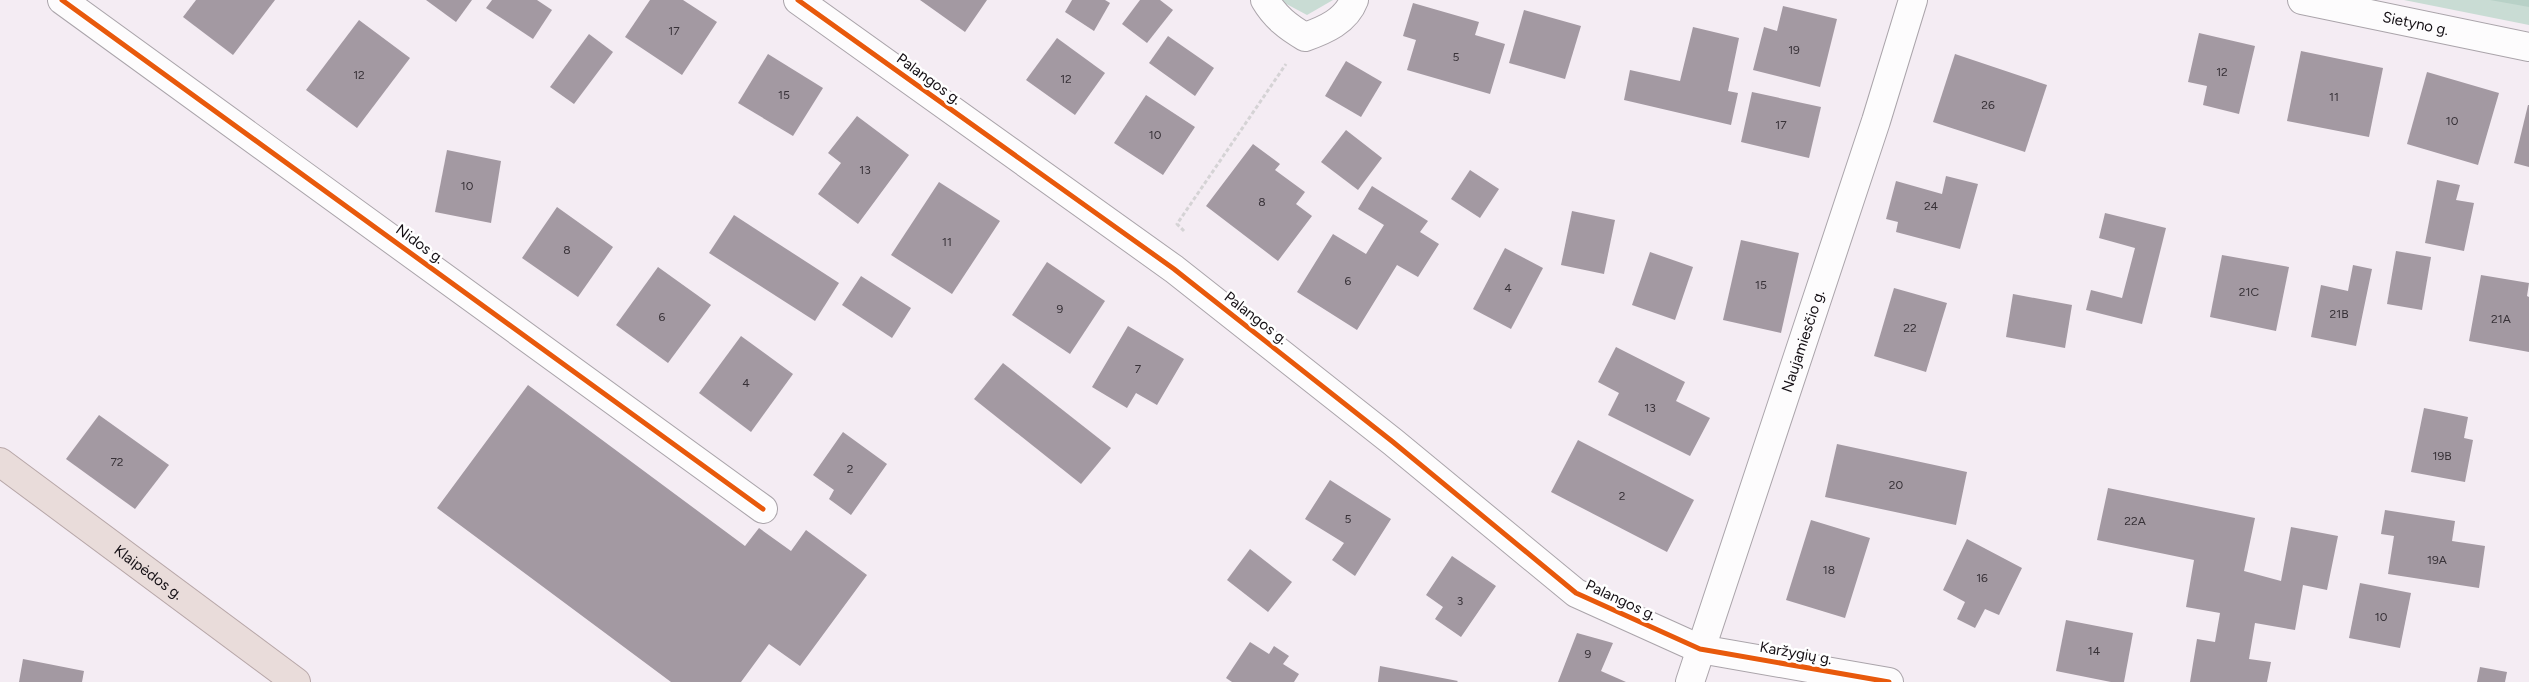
<svg xmlns="http://www.w3.org/2000/svg" width="2529" height="682" viewBox="0 0 2529 682" font-family="Figtree,sans-serif">
  <style>
    .green { fill: #c9dcd4 }
    .forest { fill: #b8d1c7 }
    .building { fill: #a399a2 }
    .lines { fill: none; stroke-linecap: round; stroke-linejoin: round }
    .minor-casing { stroke: #aaa4aa; stroke-width: 30 }
    .highway-casing { stroke: #b7a7a8; stroke-width: 30 }
    .path { stroke: #d5d3d5; stroke-width: 3; stroke-dasharray: 4 2.5; stroke-linecap: butt }
    .minor { stroke: #fdfcfd; stroke-width: 28 }
    .highway { stroke: #e9dcda; stroke-width: 28 }
    .cycleway-casing { stroke: #fff; stroke-width: 8 }
    .cycleway { stroke: #e8590c; stroke-width: 5 }
    .labels { text-anchor: middle; dominant-baseline: central; stroke-width: 5; stroke-linejoin: round; paint-order: stroke }
    .number-label { font-size: 12px; fill: #383238 }
    .street-label { font-size: 15px; fill: #140f14; stroke: #fff }
  </style>
  <rect width="100%" height="100%" fill="#f4ecf3"/>
  <g class="green">
    <path d="M1279,0H1333L1307,15Z"/>
    <path d="M2404,0H2529V25Z"/>
  </g>
  <path class="forest" d="M2490,0H2529V7Z"/>
  <g class="building">
    <path d="M196,0H275L233,55L183,17Z"/>
    <path d="M426,0H472L456,22Z"/>
    <path d="M492,0H537L552,10L533,39L486,8Z"/>
    <path d="M650,0H683L717,22L682,75L625,37Z"/>
    <path d="M920,0H987L965,32Z"/>
    <path d="M1072,0H1105L1110,3L1094,31L1065,12Z"/>
    <path d="M1140,0H1160L1173,10L1147,43L1122,24Z"/>
    <path d="M1413,3L1479,22L1475,35L1505,44L1490,94L1407,70L1416,40L1403,36Z"/>
    <path d="M1783,6L1837,19L1820,87L1753,70L1764,27L1777,31Z"/>
    <path d="M1524,10L1581,26L1565,79L1509,63Z"/>
    <path d="M359,20L410,58L357,128L306,90Z"/>
    <path d="M1693,27L1739,38L1728,91L1738,93L1731,125L1624,100L1630,70L1680,81Z"/>
    <path d="M2199,33L2255,46L2239,114L2203,105L2207,86L2188,82Z"/>
    <path d="M589,34L613,52L574,104L550,87Z"/>
    <path d="M1168,36L1214,68L1195,96L1149,63Z"/>
    <path d="M1057,38L1105,73L1075,115L1026,80Z"/>
    <path d="M2301,51L2383,68L2369,137L2287,121Z"/>
    <path d="M768,54L823,88L793,136L738,103Z"/>
    <path d="M1955,54L2047,85L2025,152L1933,122Z"/>
    <path d="M1346,61L1382,82L1361,117L1325,96Z"/>
    <path d="M2427,72L2499,93L2478,165L2407,144Z"/>
    <path d="M1752,92L1821,107L1809,158L1741,142Z"/>
    <path d="M1146,95L1195,127L1163,175L1114,143Z"/>
    <path d="M2528,105H2529V167L2514,163Z"/>
    <path d="M857,116L909,155L858,224L818,194L841,163L828,153Z"/>
    <path d="M1346,130L1382,158L1358,190L1321,162Z"/>
    <path d="M1253,144L1280,164L1275,170L1305,192L1296,204L1312,216L1278,261L1206,206Z"/>
    <path d="M447,150L501,161L491,223L435,212Z"/>
    <path d="M1470,170L1499,189L1480,218L1451,199Z"/>
    <path d="M1946,176L1978,184L1960,249L1896,232L1898,222L1886,219L1896,181L1942,194Z"/>
    <path d="M2437,180L2460,185L2456,200L2474,203L2464,251L2425,243Z"/>
    <path d="M939,182L1000,221L952,294L891,255Z"/>
    <path d="M1372,186L1428,221L1420,232L1439,244L1418,277L1397,265L1357,330L1297,292L1333,234L1366,254L1384,225L1358,209Z"/>
    <path d="M557,207L613,247L578,297L522,258Z"/>
    <path d="M1572,211L1615,220L1604,274L1561,265Z"/>
    <path d="M2105,213L2166,228L2142,324L2086,310L2091,290L2122,298L2135,248L2099,238Z"/>
    <path d="M734,215L839,283L815,321L709,253Z"/>
    <path d="M1741,240L1799,253L1781,333L1723,320Z"/>
    <path d="M1505,248L1543,268L1511,329L1473,309Z"/>
    <path d="M2396,251L2431,257L2422,310L2387,304Z"/>
    <path d="M1650,252L1693,267L1675,320L1632,305Z"/>
    <path d="M2222,255L2289,267L2276,331L2210,317Z"/>
    <path d="M1047,262L1105,301L1070,354L1012,315Z"/>
    <path d="M2353,265L2372,269L2356,346L2311,337L2321,285L2348,291Z"/>
    <path d="M658,267L711,305L668,363L616,325Z"/>
    <path d="M2481,275L2529,283L2527,296L2529,297V352L2469,341Z"/>
    <path d="M861,276L911,308L892,338L842,305Z"/>
    <path d="M1894,288L1947,303L1926,372L1874,356Z"/>
    <path d="M2013,294L2072,305L2065,348L2006,337Z"/>
    <path d="M1128,326L1184,359L1157,405L1136,393L1127,408L1092,387Z"/>
    <path d="M741,336L793,374L751,432L699,393Z"/>
    <path d="M1616,347L1685,382L1676,401L1710,418L1690,456L1608,415L1619,393L1598,382Z"/>
    <path d="M1003,363L1111,448L1081,484L974,399Z"/>
    <path d="M528,385L745,546L759,528L791,551L806,530L867,575L800,666L769,644L741,682H671L437,508Z"/>
    <path d="M2424,408L2468,417L2464,438L2473,440L2465,482L2411,472Z"/>
    <path d="M99,415L169,465L135,509L66,459Z"/>
    <path d="M843,432L887,464L851,515L829,499L834,490L813,475Z"/>
    <path d="M1578,440L1694,500L1667,552L1551,492Z"/>
    <path d="M1837,444L1967,472L1956,525L1825,497Z"/>
    <path d="M1330,480L1391,519L1355,576L1332,560L1344,543L1305,519Z"/>
    <path d="M2108,488L2255,518L2244,571L2281,581L2291,527L2338,536L2327,590L2303,585L2295,630L2255,623L2249,659L2271,662L2267,682H2190L2197,639L2215,642L2220,613L2186,607L2194,560L2097,540Z"/>
    <path d="M2385,510L2455,521L2452,541L2485,546L2479,588L2388,574L2394,536L2381,534Z"/>
    <path d="M1811,520L1870,538L1845,618L1786,600Z"/>
    <path d="M1967,539L2022,568L1999,615L1985,609L1975,628L1957,619L1965,602L1943,590Z"/>
    <path d="M1250,549L1292,582L1268,612L1227,580Z"/>
    <path d="M1452,556L1496,586L1461,637L1435,619L1443,607L1426,595Z"/>
    <path d="M2360,583L2411,593L2400,648L2349,638Z"/>
    <path d="M2066,620L2133,633L2124,682H2111L2056,671Z"/>
    <path d="M1577,633L1613,643L1601,671L1626,682H1558Z"/>
    <path d="M1250,642L1269,654L1274,646L1289,656L1283,664L1299,674L1294,682H1232L1226,678Z"/>
    <path d="M23,659L84,671L82,682H19Z"/>
    <path d="M1380,666L1458,681L1457,682H1378Z"/>
    <path d="M2480,667L2507,672L2505,682H2477Z"/>
  </g>
  <g class="lines">
    <g class="minor-casing">
      <g id="minor">
        <path d="M62,0L763,509"/>
        <path d="M798,0L1174,269L1393,442L1576,593L1700,649L1889,682"/>
        <path d="M1265,0C1275,17 1288,27 1305,37C1325,30 1346,21 1354,0"/>
        <path id="s1" d="M2302,0L2529,47"/>
        <path id="s2" d="M1690,682L1876,121L1913,0"/>
      </g>
    </g>
    <g class="highway-casing">
      <g id="highway">
        <path id="s3" d="M0,462L296,682"/>
      </g>
    </g>
    <path class="path" d="M1184,231L1177,224L1286,64"/>
    <use href="#minor" class="minor"/>
    <use href="#highway" class="highway"/>
    <g class="cycleway-casing">
      <g id="cycleway">
        <path d="M62,0L763,509"/>
        <path d="M798,0L1174,269L1393,442L1576,593L1700,649L1889,682"/>
      </g>
    </g>
    <use href="#cycleway" class="cycleway"/>
  </g>
  <g class="labels">
    <g class="number-label">
      <text x="674" y="31">17</text>
      <text x="1794" y="50">19</text>
      <text x="1456" y="57">5</text>
      <text x="2222" y="72">12</text>
      <text x="359" y="75">12</text>
      <text x="1066" y="79">12</text>
      <text x="784" y="95">15</text>
      <text x="2334" y="97">11</text>
      <text x="1988" y="105">26</text>
      <text x="2452" y="121">10</text>
      <text x="1781" y="125">17</text>
      <text x="1155" y="135">10</text>
      <text x="865" y="170">13</text>
      <text x="467" y="186">10</text>
      <text x="1262" y="202">8</text>
      <text x="1931" y="206">24</text>
      <text x="947" y="242">11</text>
      <text x="567" y="250">8</text>
      <text x="1348" y="281">6</text>
      <text x="1761" y="285">15</text>
      <text x="1508" y="288">4</text>
      <text x="2249" y="292">21C</text>
      <text x="1060" y="309">9</text>
      <text x="2339" y="314">21B</text>
      <text x="662" y="317">6</text>
      <text x="2501" y="319">21A</text>
      <text x="1910" y="328">22</text>
      <text x="1138" y="369">7</text>
      <text x="746" y="383">4</text>
      <text x="1650" y="408">13</text>
      <text x="2442" y="456">19B</text>
      <text x="117" y="462">72</text>
      <text x="850" y="469">2</text>
      <text x="1896" y="485">20</text>
      <text x="1622" y="496">2</text>
      <text x="1348" y="519">5</text>
      <text x="2135" y="521">22A</text>
      <text x="2437" y="560">19A</text>
      <text x="1829" y="570">18</text>
      <text x="1982" y="578">16</text>
      <text x="1460" y="601">3</text>
      <text x="2381" y="617">10</text>
      <text x="2094" y="651">14</text>
      <text x="1588" y="654">9</text>
    </g>
    <g class="street-label">
      <text stroke="none"><textPath href="#s1" startOffset="116">Sietyno g.</textPath></text>
      <text transform="translate(929 79) rotate(36)">Palangos g.</text>
      <text transform="translate(420 244) rotate(36)">Nidos g.</text>
      <text transform="translate(1256 318) rotate(38)">Palangos g.</text>
      <text stroke="none"><textPath href="#s2" startOffset="359">Naujamiesčio g.</textPath></text>
      <text stroke="none"><textPath href="#s3" startOffset="185">Klaipėdos g.</textPath></text>
      <text transform="translate(1621 600) rotate(25)">Palangos g.</text>
      <text transform="translate(1796 653) rotate(10)">Karžygių g.</text>
    </g>
  </g>
</svg>
